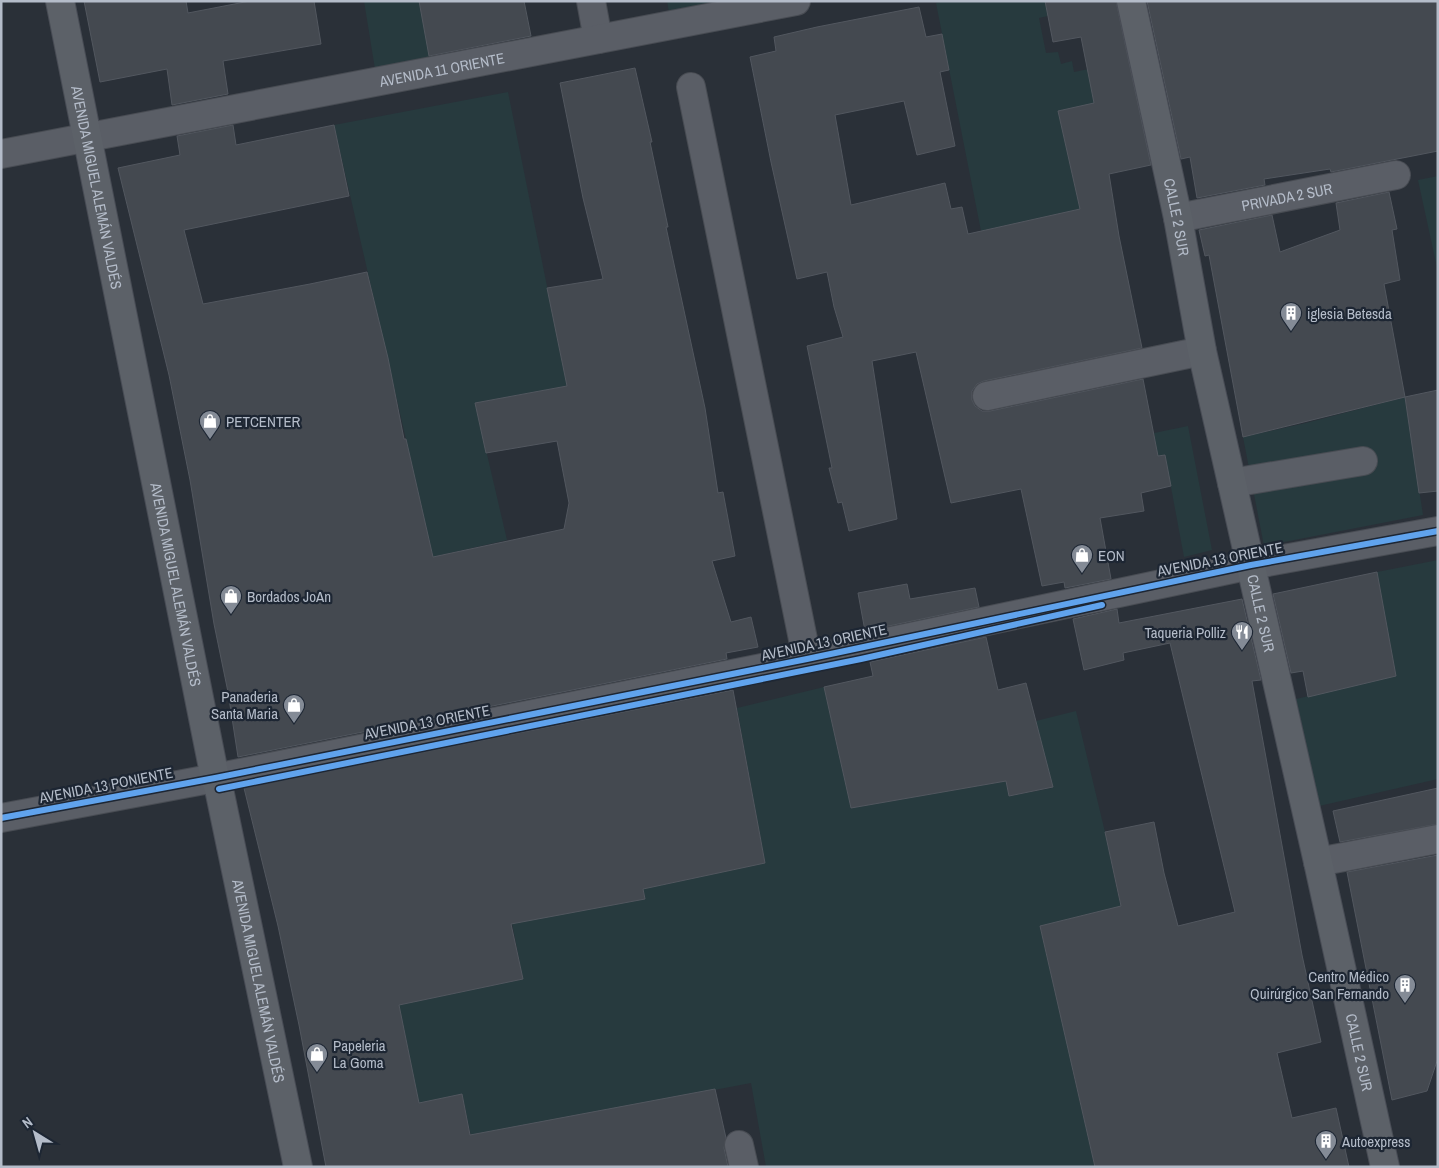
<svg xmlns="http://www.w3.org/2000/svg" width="1439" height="1168" viewBox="0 0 1439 1168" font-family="'Archivo Narrow',sans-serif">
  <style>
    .green { fill: #273a3e; fill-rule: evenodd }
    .building { fill: #444950; stroke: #52575f }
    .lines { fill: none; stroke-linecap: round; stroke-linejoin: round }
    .minor-casing { stroke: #484c53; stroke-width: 30 }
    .major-casing { stroke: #484c55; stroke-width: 30 }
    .minor { stroke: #5a5e66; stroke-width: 28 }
    .major { stroke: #5c6168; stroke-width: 28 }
    .cycleway-casing { stroke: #1d2633; stroke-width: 9 }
    .cycleway { stroke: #60a3ed; stroke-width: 6 }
    .labels { text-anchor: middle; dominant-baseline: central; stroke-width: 4.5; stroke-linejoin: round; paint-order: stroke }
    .street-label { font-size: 15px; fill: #b4bcc9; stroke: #1d2633 }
    .poi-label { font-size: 15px; fill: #b4bcc9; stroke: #1d2633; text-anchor: start }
  </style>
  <rect width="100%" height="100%" fill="#2a3038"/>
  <g class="green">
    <path d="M364,1H419L430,57L375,69Z"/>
    <path d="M667,1H716L669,12Z"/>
    <path d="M944,1H1045L1048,16L1039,18L1046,53L1058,52L1061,64L1072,61L1074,72L1113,64L1120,98L1058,111L1080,209L981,231L936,3Z"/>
    <path d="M508,92L567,386L475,403L507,540L433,557L334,125Z"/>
    <path d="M1438,176V272L1418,180Z"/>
    <path d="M1405,397L1423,515L1264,546L1243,437L1306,423Z"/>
    <path d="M1188,426L1212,550L1184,557L1165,455L1157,456L1154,433Z"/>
    <path d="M1438,560V779L1319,806L1296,699L1396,676L1377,572Z"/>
    <path d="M824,687L851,808L1006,781L1010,796L1052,788L1036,721L1076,711L1105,832L1151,1052L1072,1068L1095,1167H766L751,1083L471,1136L462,1094L419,1103L399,1005L523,979L512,923L645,899L643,889L765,863L737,708ZM1101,911L1060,1014L1040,926Z"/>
  </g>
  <g class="building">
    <path d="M84,1H186L188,13L250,1H314L321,44L223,61L228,94L172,105L167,69L100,82Z"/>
    <path d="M419,1H524L531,36L429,56Z"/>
    <path d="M1045,1H1116L1151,165L1109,174L1119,236L1142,348L984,381L977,384L972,391V400L975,406L982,411H990L1143,379L1158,456L1165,455L1171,486L1141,493L1144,511L1100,518L1111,579L1065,588L1064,582L1042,586L1021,489L951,503L916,352L872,361L897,519L849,531L842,502L838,503L829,468H832L807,346L843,337L834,307L827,272L797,279L771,162L750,57L776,51L774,37L817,27L919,7L926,37L942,34L949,70L940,72L955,146L917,155L904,101L835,115L851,205L945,183L951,209L962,207L968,234L1080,209L1058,111L1094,103L1081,37L1053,42Z"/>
    <path d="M1147,1H1438V151L1331,172L1330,169L1264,179L1265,185L1197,198L1190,157L1181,159Z"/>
    <path d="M635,68L652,142H650L668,227H666L705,408L718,493L723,492L735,556L712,561L731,622L751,617L758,647L726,653L727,659L238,757L228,692L214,624L190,480L169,375L118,168L180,155L177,136L233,125L236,145L334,125L349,196L184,230L203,304L310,284L367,272L388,358L404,439H406L433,557L564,529L569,503L557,441L486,453L475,403L567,386L547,288L603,279L583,198L560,83Z"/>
    <path d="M1389,192L1397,229L1392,230L1400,280L1384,284L1405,397L1243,437L1209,255L1205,256L1199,230L1272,215L1280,252L1340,230L1336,203Z"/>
    <path d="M1438,390V491L1419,493L1405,397Z"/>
    <path d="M1377,572L1396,676L1308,697L1303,671L1291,673L1273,594Z"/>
    <path d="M907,584L910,599L975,588L979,607L865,631L858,593Z"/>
    <path d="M1242,599L1261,680L1252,681L1302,955L1321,1042L1277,1053L1292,1118L1336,1108L1349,1167H1095L1040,926L1121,906L1105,832L1154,822L1164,873L1178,926L1235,912L1170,643L1123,653L1124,660L1084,670L1073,619L1117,609L1119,623Z"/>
    <path d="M986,637L998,690L1026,683L1053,787L1009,796L1006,781L851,808L824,687L873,676L870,662Z"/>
    <path d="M733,690L765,863L643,889L645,899L511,924L523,979L399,1005L419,1103L462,1094L470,1135L715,1089L726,1138L724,1148L728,1167H326L299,1025L278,926L244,788Z"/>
    <path d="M1438,788V824L1340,842L1333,811Z"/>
    <path d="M1438,855V1058L1427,1091L1392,1100L1347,872Z"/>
  </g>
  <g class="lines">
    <g class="minor-casing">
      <g id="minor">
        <path d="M591,1L598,39"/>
        <path d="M691,87L807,659"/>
        <path id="s1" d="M1,154L796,1"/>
        <path id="s2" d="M1178,218L1396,175"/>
        <path d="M987,396L1202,351"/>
        <path d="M1232,483L1363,461"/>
        <path d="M1,818L215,778L807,659L1251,565L1438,531"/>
        <path d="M1318,862L1438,839"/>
        <path d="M739,1145L744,1167"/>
      </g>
    </g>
    <g class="major-casing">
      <g id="major">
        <path id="s3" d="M60,1L215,778L219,789L298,1167"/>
        <path id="s4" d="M1131,1L1178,218L1202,351L1318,862L1385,1167"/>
      </g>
    </g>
    <use href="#minor" class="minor"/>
    <use href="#major" class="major"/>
    <g class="cycleway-casing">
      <g id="cycleway">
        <path d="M219,789L861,659L1102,605"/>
        <path d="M1,818L215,778L807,659L1251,565L1438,531"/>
      </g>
    </g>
    <use href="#cycleway" class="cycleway"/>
  </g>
  <defs>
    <g id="building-pin" transform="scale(1.125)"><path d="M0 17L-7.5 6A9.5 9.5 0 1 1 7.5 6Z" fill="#848b96" stroke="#1d2633"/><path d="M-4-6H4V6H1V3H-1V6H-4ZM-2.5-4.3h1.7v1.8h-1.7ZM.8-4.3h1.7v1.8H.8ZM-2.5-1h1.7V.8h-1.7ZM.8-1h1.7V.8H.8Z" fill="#fff"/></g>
    <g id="shop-pin" transform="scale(1.125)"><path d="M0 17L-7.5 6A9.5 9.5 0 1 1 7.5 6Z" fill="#848b96" stroke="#1d2633"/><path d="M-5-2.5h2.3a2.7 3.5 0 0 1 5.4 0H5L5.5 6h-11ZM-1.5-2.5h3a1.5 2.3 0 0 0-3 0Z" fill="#fff"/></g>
    <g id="restaurant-pin" transform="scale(1.125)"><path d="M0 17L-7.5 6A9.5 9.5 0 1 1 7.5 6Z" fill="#848b96" stroke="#1d2633"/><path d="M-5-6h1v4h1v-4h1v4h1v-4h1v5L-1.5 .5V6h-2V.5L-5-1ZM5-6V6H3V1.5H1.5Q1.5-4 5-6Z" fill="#fff"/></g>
  </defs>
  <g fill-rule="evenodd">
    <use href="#building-pin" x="1291" y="313"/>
    <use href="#shop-pin" x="210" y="421"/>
    <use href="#shop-pin" x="1082" y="555"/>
    <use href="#shop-pin" x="231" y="596"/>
    <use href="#restaurant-pin" x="1242" y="632"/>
    <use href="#shop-pin" x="294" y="705"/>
    <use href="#building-pin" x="1405" y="985"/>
    <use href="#shop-pin" x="317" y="1054"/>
    <use href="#building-pin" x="1326" y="1141"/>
  </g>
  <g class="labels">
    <g class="street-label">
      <text stroke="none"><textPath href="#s1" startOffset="449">AVENIDA 11 ORIENTE</textPath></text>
      <text stroke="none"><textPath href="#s3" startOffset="190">AVENIDA MIGUEL ALEMÁN VALDÉS</textPath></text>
      <text stroke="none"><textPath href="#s2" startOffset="111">PRIVADA 2 SUR</textPath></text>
      <text stroke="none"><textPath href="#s4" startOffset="221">CALLE 2 SUR</textPath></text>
      <text transform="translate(1220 559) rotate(-11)">AVENIDA 13 ORIENTE</text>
      <text stroke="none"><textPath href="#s3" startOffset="595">AVENIDA MIGUEL ALEMÁN VALDÉS</textPath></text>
      <text stroke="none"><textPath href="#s4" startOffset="626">CALLE 2 SUR</textPath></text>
      <text transform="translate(824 642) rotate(-12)">AVENIDA 13 ORIENTE</text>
      <text transform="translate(427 722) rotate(-11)">AVENIDA 13 ORIENTE</text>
      <text transform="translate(106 785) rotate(-11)">AVENIDA 13 PONIENTE</text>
      <text stroke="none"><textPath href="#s3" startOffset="1000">AVENIDA MIGUEL ALEMÁN VALDÉS</textPath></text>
      <text stroke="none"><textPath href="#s4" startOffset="1076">CALLE 2 SUR</textPath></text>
    </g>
    <g class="poi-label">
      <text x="1307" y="313">iglesia Betesda</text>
      <text x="226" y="421">PETCENTER</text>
      <text x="1098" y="555">EON</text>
      <text x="247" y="596">Bordados JoAn</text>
      <text x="1226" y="632" text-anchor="end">Taqueria Polliz</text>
      <text x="278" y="696" text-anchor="end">Panaderia<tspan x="278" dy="17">Santa Maria</tspan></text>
      <text x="1389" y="976" text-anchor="end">Centro Médico<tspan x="1389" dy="17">Quirúrgico San Fernando</tspan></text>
      <text x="333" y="1045">Papeleria<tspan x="333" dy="17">La Goma</tspan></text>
      <text x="1342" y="1141">Autoexpress</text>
    </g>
  </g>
  <rect width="1439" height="1168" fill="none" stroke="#b4bcc9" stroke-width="5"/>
  <g transform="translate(35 1133) rotate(323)" stroke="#1d2633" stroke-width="4" paint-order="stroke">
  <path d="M0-4L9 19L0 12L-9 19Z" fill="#b4bcc9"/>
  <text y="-8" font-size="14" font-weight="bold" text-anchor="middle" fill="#b4bcc9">N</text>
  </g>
</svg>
